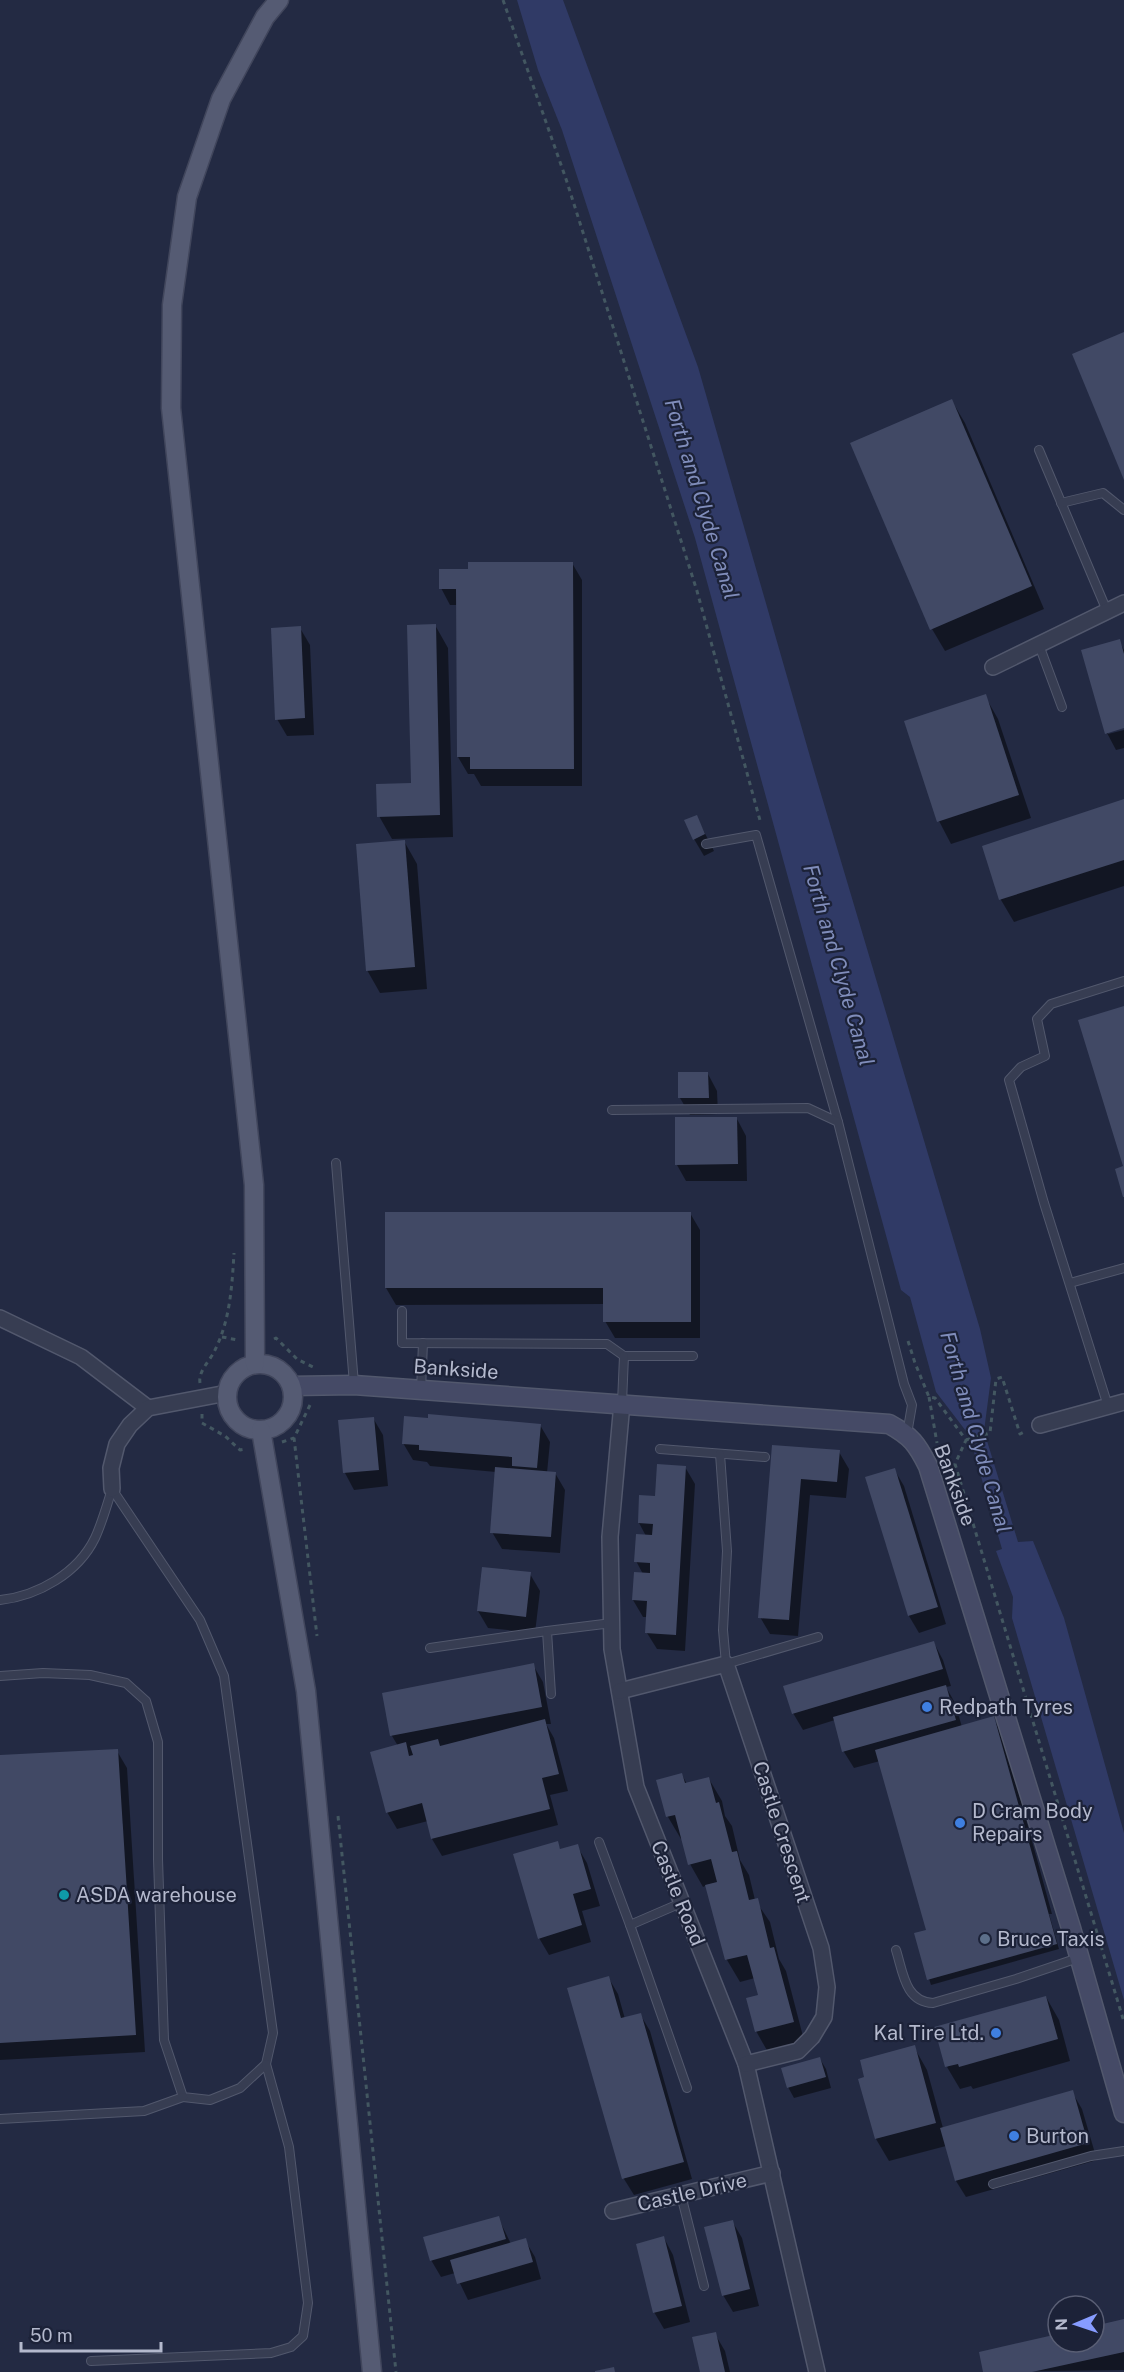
<svg xmlns="http://www.w3.org/2000/svg" width="1124" height="2372" viewBox="0 0 1124 2372" font-family="'Public Sans',sans-serif">
  <style>
    .water { fill: #303a66 }
    .shadow { fill: #0007 }
    .building { fill: #414965 }
    .lines { fill: none; stroke-linecap: round; stroke-linejoin: round }
    .lane-casing { stroke: #52586d; stroke-width: 10 }
    .street-casing { stroke: #52586d; stroke-width: 18 }
    .secondary-casing { stroke: #52586d; stroke-width: 21 }
    .primary-casing { stroke: #41465c; stroke-width: 21 }
    .path { stroke: #435761; stroke-width: 3; stroke-dasharray: 4.5 4.5; stroke-linecap: butt }
    .lane { stroke: #373d52; stroke-width: 8 }
    .street { stroke: #373d52; stroke-width: 15 }
    .secondary { stroke: #454a66; stroke-width: 18 }
    .primary { stroke: #555b73; stroke-width: 18 }
    .shop-dot { fill: #3f7fe0; stroke: #1c2238; stroke-width: 2 }
    .culture-dot { fill: #0f9aa8; stroke: #1c2238; stroke-width: 2 }
    .service-dot { fill: #5c6f8a; stroke: #1c2238; stroke-width: 2 }
    .labels { text-anchor: middle; dominant-baseline: central; stroke-width: 4.5; stroke-linejoin: round; paint-order: stroke }
    .street-label { font-size: 20px; fill: #b4b9cd; stroke: #1c2238 }
    .poi-label { font-size: 20px; fill: #b4b9cd; stroke: #1c2238; text-anchor: start }
    .water-label { font-size: 21px; font-style: italic; fill: #808dbb; stroke: #1c2238 }
  </style>
  <rect width="100%" height="100%" fill="#232a43"/>
  <path class="water" d="M517,0H563L698,367L813,767L980,1329L991,1378L984,1431L1018,1542L1033,1541L1064,1618L1124,1833V2000L1012,1618L1013,1597L996,1551L1002,1549L969,1435L936,1392L910,1297L901,1290L695,538L562,130L538,70Z"/>
  <g class="shadow">
    <path d="M952,401L965,423L1044,609L945,651L932,629Z"/>
    <path d="M572,563L582,580V786H481L474,774H468L458,757V605H450L441,588L469,570Z"/>
    <path d="M435,625L448,648L453,837L392,839L379,816L413,784Z"/>
    <path d="M300,628L310,645L314,735L287,736L277,719Z"/>
    <path d="M1119,641L1124,650V727L1108,731V734L1124,730V748L1116,750L1107,733Z"/>
    <path d="M985,696L998,719L1031,818L951,844L939,821Z"/>
    <path d="M1124,801V886L1014,922L1001,900L984,847Z"/>
    <path d="M696,816L714,851L704,856L694,839Z"/>
    <path d="M404,841L417,864L427,989L380,993L367,970Z"/>
    <path d="M708,1074L717,1091L718,1114L690,1115L680,1098Z"/>
    <path d="M737,1119L746,1136L747,1181H686L677,1165Z"/>
    <path d="M690,1213L700,1230V1338H615L605,1321V1304L396,1305L386,1288Z"/>
    <path d="M373,1418L383,1435L388,1486L354,1490L345,1473Z"/>
    <path d="M429,1420L540,1425L550,1442L547,1473H555L565,1490L560,1553L502,1549L492,1532L496,1472L430,1466L427,1462L413,1460L403,1443Z"/>
    <path d="M773,1447L839,1452L849,1469L846,1498L810,1495L798,1636L770,1634L760,1617Z"/>
    <path d="M685,1467L695,1484L685,1651L657,1649L647,1633L648,1617H643L633,1600L643,1574L636,1561L646,1536L639,1523Z"/>
    <path d="M894,1469L904,1486L946,1624L919,1633L909,1616L867,1478Z"/>
    <path d="M530,1574L540,1591L535,1633L488,1628L478,1611Z"/>
    <path d="M934,1643L943,1660L951,1686L946,1687L955,1703L962,1727L993,1718L1003,1735L1052,1914H1049L1059,1949L931,1985L915,1934L927,1931L880,1761L854,1768L844,1752L835,1720L803,1730L793,1713Z"/>
    <path d="M533,1665L543,1682L551,1724H546L554,1738L568,1791L550,1795L558,1825L442,1856L432,1839L428,1821L397,1829L387,1812L398,1746L392,1736L384,1694Z"/>
    <path d="M117,1751L127,1768L145,2052L0,2060V1757Z"/>
    <path d="M682,1775L687,1784L709,1779L722,1801L725,1816L732,1826L740,1860L749,1875L755,1900L770,1922L779,1959L786,1971L805,2044L769,2054L756,2031L760,1996L755,1978L740,1982L727,1960L707,1885L703,1887L690,1864L683,1838L681,1839L668,1817L658,1781Z"/>
    <path d="M557,1843L561,1851L577,1846L587,1863L600,1906L582,1911L591,1942L549,1955L539,1938Z"/>
    <path d="M608,1977L618,1994L625,2019L640,2014L650,2031L692,2179L634,2195L624,2179L569,1989Z"/>
    <path d="M1046,1997L1059,2020L1070,2061L973,2089L971,2086L960,2089L947,2067Z"/>
    <path d="M914,2047L927,2070L943,2128L1072,2092L1082,2109L1097,2160L966,2197L956,2181L946,2146L889,2161L876,2139L860,2080Z"/>
    <path d="M820,2059L826,2069L831,2088L794,2098L788,2087Z"/>
    <path d="M498,2217L511,2244L525,2240L535,2257L541,2279L468,2300L455,2273L441,2277L431,2260Z"/>
    <path d="M732,2221L742,2238L759,2306L733,2312L723,2295Z"/>
    <path d="M664,2238L673,2255L690,2322L664,2329L654,2312Z"/>
    <path d="M1124,2321V2370L985,2372L1058,2335V2342H1094V2327Z"/>
    <path d="M715,2334L725,2351L730,2372H701Z"/>
  </g>
  <g class="building">
    <path d="M1124,332V480L1072,354Z"/>
    <path d="M952,399L1032,586L930,630L850,443Z"/>
    <path d="M468,562H573L574,769H470V757H457L456,589H439V569H468Z"/>
    <path d="M436,624L440,815L377,817L376,784L411,783L407,625Z"/>
    <path d="M301,626L305,718L275,720L271,628Z"/>
    <path d="M1120,639L1124,654V728L1105,734L1081,650Z"/>
    <path d="M986,694L1019,795L937,822L904,721Z"/>
    <path d="M1124,799V860L999,900L982,846Z"/>
    <path d="M697,815L705,834L693,840L684,820Z"/>
    <path d="M405,840L415,967L366,971L356,844Z"/>
    <path d="M1124,1006V1197H1123L1115,1169L1123,1166L1078,1020Z"/>
    <path d="M678,1072H708L709,1098H678Z"/>
    <path d="M675,1117H737L738,1164L675,1165Z"/>
    <path d="M385,1212H691V1322H603V1288H385Z"/>
    <path d="M428,1414L541,1424L537,1468L512,1466V1457L419,1450V1445L402,1444L404,1416L428,1418Z"/>
    <path d="M374,1417L379,1470L343,1473L338,1420Z"/>
    <path d="M772,1445L840,1450L837,1482L801,1479L789,1620L758,1618Z"/>
    <path d="M657,1464L686,1466L676,1635L645,1633L647,1601L632,1600L634,1572L650,1573V1563L634,1562L636,1534L652,1535L653,1524L638,1523L639,1495L655,1496Z"/>
    <path d="M495,1467L556,1472L551,1537L490,1533Z"/>
    <path d="M895,1468L938,1607L908,1616L865,1477Z"/>
    <path d="M482,1567L531,1572L526,1617L477,1611Z"/>
    <path d="M934,1641L943,1669L792,1714L783,1686Z"/>
    <path d="M534,1663L542,1707L390,1736L382,1693Z"/>
    <path d="M946,1685L956,1720L842,1752L833,1717Z"/>
    <path d="M994,1716L1057,1944L927,1980L914,1933L926,1930L875,1750Z"/>
    <path d="M545,1719L559,1774L542,1778L550,1809L431,1839L422,1803L386,1813L370,1752L406,1742L409,1756L413,1755L410,1746L438,1739L440,1746Z"/>
    <path d="M118,1749L136,2035L0,2043V1755Z"/>
    <path d="M682,1773L685,1783L709,1777L716,1803L719,1802L732,1852L737,1851L749,1900L758,1898L770,1948L774,1947L794,2022L755,2032L746,1998L758,1995L747,1955L725,1960L705,1885L717,1882L711,1859L688,1865L675,1815L666,1817L656,1780Z"/>
    <path d="M558,1841L560,1849L578,1844L591,1889L573,1894L582,1925L538,1939L513,1854Z"/>
    <path d="M609,1976L621,2018L641,2013L684,2162L622,2179L567,1988Z"/>
    <path d="M1046,1996L1058,2039L959,2067L958,2064L945,2067L934,2027Z"/>
    <path d="M915,2045L936,2123L875,2139L858,2079L864,2077L860,2060Z"/>
    <path d="M820,2057L826,2077L787,2088L781,2068Z"/>
    <path d="M1073,2090L1088,2143L955,2181L940,2128Z"/>
    <path d="M499,2216L506,2239L430,2261L423,2237Z"/>
    <path d="M733,2220L750,2289L722,2296L704,2227Z"/>
    <path d="M664,2236L682,2306L653,2313L636,2244Z"/>
    <path d="M526,2238L533,2262L457,2284L450,2260Z"/>
    <path d="M1124,2319V2352L1032,2372H983L979,2352L1058,2334V2342H1094V2326Z"/>
    <path d="M716,2332L725,2372H700L692,2337Z"/>
    <path d="M614,2367L615,2372H595V2371Z"/>
  </g>
  <g class="lines">
    <g class="lane-casing">
      <g id="lane">
        <path d="M1039,450L1107,611"/>
        <path d="M1061,503L1103,493L1124,510"/>
        <path d="M1039,645L1062,707"/>
        <path d="M706,844L756,835L838,1122"/>
        <path d="M612,1110L808,1108L838,1122L904,1384L912,1405L907,1434"/>
        <path d="M336,1163L354,1384"/>
        <path d="M1070,1283L1124,1268"/>
        <path d="M402,1311V1343L607,1344L624,1356H693"/>
        <path d="M421,1390L423,1343"/>
        <path d="M622,1403L624,1356"/>
        <path d="M1108,1406L1044,1203L1009,1080L1021,1067L1045,1056L1037,1019L1051,1004L1124,981"/>
        <path d="M660,1449L765,1457"/>
        <path d="M720,1454L727,1551L723,1630L726,1664L818,1637"/>
        <path d="M0,1600C38,1596 78,1573 95,1538C102,1523 107,1505 112,1489"/>
        <path d="M430,1648L547,1631"/>
        <path d="M0,1676L43,1673L90,1675L126,1683L146,1701L158,1742V1859L164,2040L183,2097L210,2100L240,2088L266,2064L273,2033L224,1676L200,1620L112,1489"/>
        <path d="M551,1694L547,1631L612,1623"/>
        <path d="M599,1842L630,1925"/>
        <path d="M681,1903L630,1925L687,2088"/>
        <path d="M896,1950C903,1972 905,2002 933,2003L1016,1979L1078,1958"/>
        <path d="M0,2119L144,2111L183,2097"/>
        <path d="M993,2184L1091,2156L1124,2151"/>
        <path d="M681,2195L704,2286"/>
        <path d="M91,2361L271,2353L291,2347L303,2336L308,2303L289,2147L266,2064"/>
      </g>
    </g>
    <g class="street-casing">
      <g id="street">
        <path d="M993,667L1124,603"/>
        <path d="M0,1318L81,1357L148,1408"/>
        <path d="M622,1403L610,1537L612,1649L636,1787L746,2064L817,2372"/>
        <path d="M1040,1425L1124,1402"/>
        <path d="M112,1489L111,1468L117,1444L130,1425L148,1408L227,1393"/>
        <path d="M620,1691L726,1664L821,1948L827,1987L824,2017L812,2037L798,2051L746,2064"/>
        <path d="M613,2211L772,2173"/>
      </g>
    </g>
    <g class="secondary-casing">
      <path id="secondary" d="M292,1386L354,1385L889,1424C911,1436 917,1444 928,1466L1071,1928L1124,2113"/>
    </g>
    <g class="primary-casing">
      <g id="primary">
        <circle cx="260" cy="1397" r="33"/>
        <path d="M255,1364L254,1185L171,408L172,305L187,197L221,99L265,17L279,0"/>
        <path d="M261,1430L306,1691L372,2372"/>
      </g>
    </g>
    <g class="path">
      <path d="M503,0L566,179L697,591L761,824"/>
      <path d="M222,1337L238,1340"/>
      <path d="M274,1339L276,1338L297,1359L313,1367"/>
      <path d="M908,1341L915,1363L929,1397L935,1398L966,1440L955,1464L1124,2022"/>
      <path d="M200,1383C198,1371 210,1361 215,1350C230,1320 232,1287 234,1253"/>
      <path d="M929,1397L937,1443"/>
      <path d="M310,1405L294,1438L317,1636"/>
      <path d="M202,1414V1423L225,1436L240,1450L246,1449"/>
      <path d="M966,1440L990,1433L996,1379L1002,1377L1020,1434L1024,1432"/>
      <path d="M282,1442L294,1438"/>
      <path d="M338,1816L396,2372"/>
    </g>
    <use href="#lane" class="lane"/>
    <use href="#street" class="street"/>
    <use href="#secondary" class="secondary"/>
    <use href="#primary" class="primary"/>
  </g>
  <g class="shop-dot">
    <circle cx="927" cy="1707" r="6"/>
    <circle cx="960" cy="1823" r="6"/>
    <circle cx="996" cy="2033" r="6"/>
    <circle cx="1014" cy="2136" r="6"/>
  </g>
  <circle class="culture-dot" cx="64" cy="1895" r="6"/>
  <circle class="service-dot" cx="985" cy="1939" r="6"/>
  <g class="labels">
    <g class="street-label">
      <text transform="translate(456 1369) rotate(4)">Bankside</text>
      <text transform="translate(955 1485) rotate(70)">Bankside</text>
      <text transform="translate(782 1832) rotate(72)">Castle Crescent</text>
      <text transform="translate(678 1893) rotate(68)">Castle Road</text>
      <text transform="translate(692 2192) rotate(-13)">Castle Drive</text>
    </g>
    <g class="poi-label">
      <text x="939" y="1707">Redpath Tyres</text>
      <text x="972" y="1811">D Cram Body<tspan x="972" dy="23">Repairs</tspan></text>
      <text x="76" y="1895">ASDA warehouse</text>
      <text x="997" y="1939">Bruce Taxis</text>
      <text x="984" y="2033" text-anchor="end">Kal Tire Ltd.</text>
      <text x="1026" y="2136">Burton</text>
    </g>
    <g class="water-label">
      <text transform="translate(702 499) rotate(73)">Forth and Clyde Canal</text>
      <text transform="translate(839 965) rotate(74)">Forth and Clyde Canal</text>
      <text transform="translate(976 1432) rotate(74)">Forth and Clyde Canal</text>
    </g>
  </g>
  <g transform="translate(1076 2324) rotate(268)"><circle r="28" fill="#1c2238" stroke="#595e74" stroke-width="1.5"/>
  <path d="M0-4.5L10 22L0 15L-10 22Z" fill="#879cff"/>
  <text y="-9" font-size="16" font-weight="bold" text-anchor="middle" fill="#b4b9cd">N</text>
  </g>
  <path d="M21 2342v9h140v-9" fill="none" stroke="#b4b9cd" stroke-width="3"/>
  <text x="30" y="2342" font-size="18" fill="#b4b9cd" stroke="#1c2238" stroke-width="4.5" paint-order="stroke">50 m</text>
</svg>
